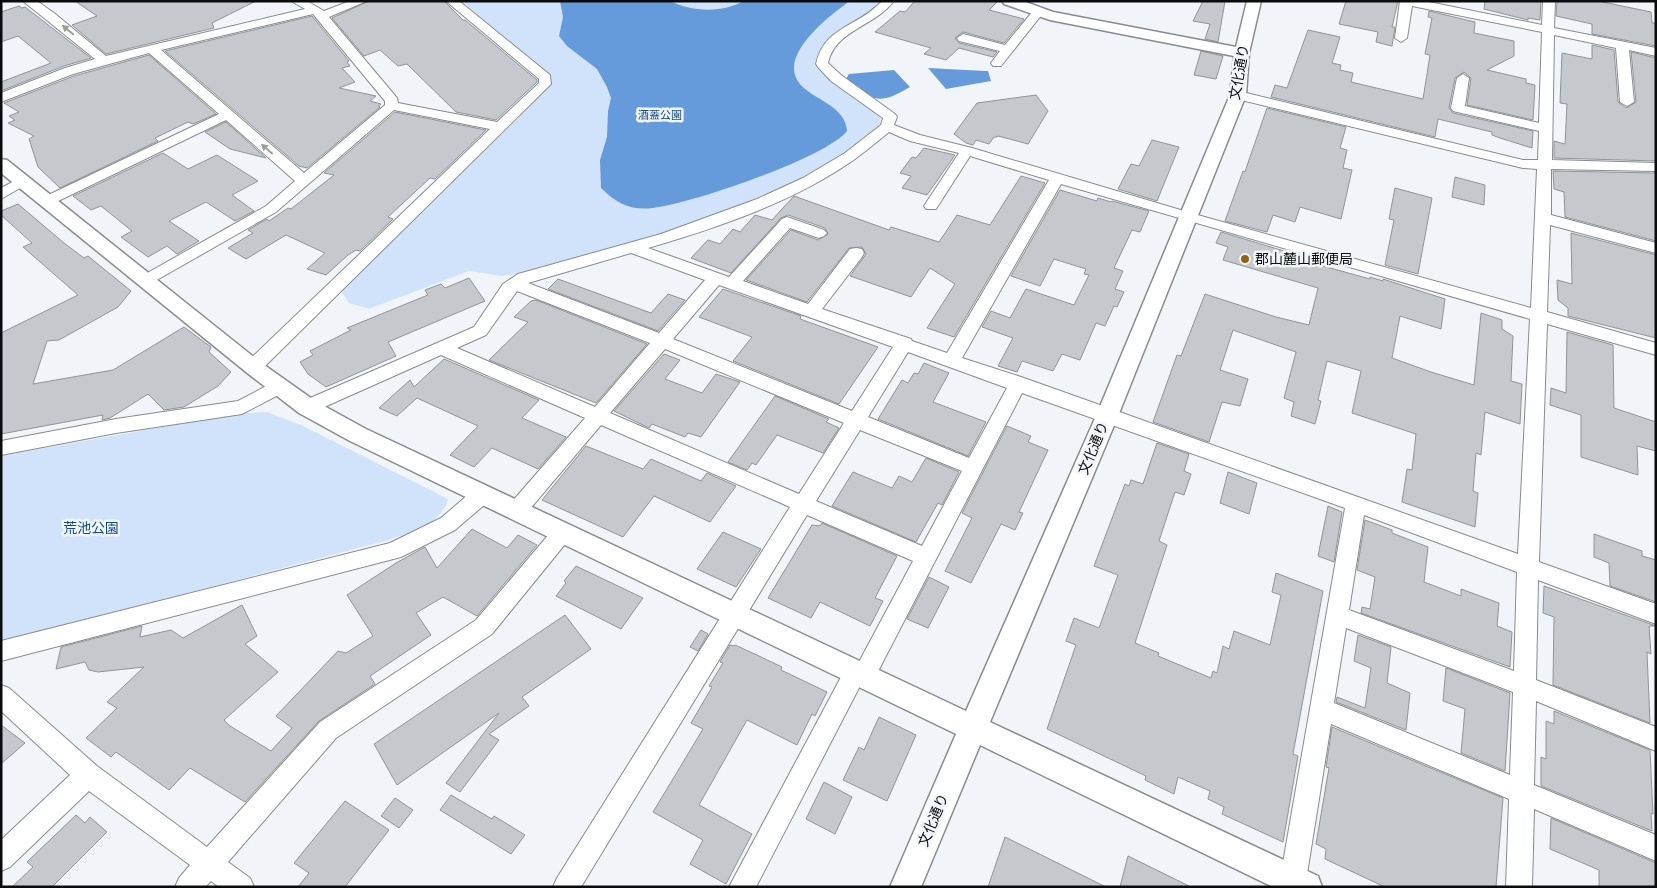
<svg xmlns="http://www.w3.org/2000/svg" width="1657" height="888" viewBox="0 0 1657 888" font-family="'DM Sans','Noto Sans JP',sans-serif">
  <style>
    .green { fill: #d1e3fa }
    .water { fill: #659bda }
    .building { fill: #c5c9cd; stroke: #909397 }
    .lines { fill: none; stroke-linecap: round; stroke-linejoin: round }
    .minor-casing { stroke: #888b8f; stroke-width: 2 }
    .tertiary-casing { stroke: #888b8f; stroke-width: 3 }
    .minor { fill: #fff; fill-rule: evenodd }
    .tertiary { fill: #fff; fill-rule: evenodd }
    .oneway { fill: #9d9d9e }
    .poi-dot { fill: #936211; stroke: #f1f5f9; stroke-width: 2 }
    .labels { text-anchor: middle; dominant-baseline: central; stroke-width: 5; stroke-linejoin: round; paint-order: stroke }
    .far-park-label { font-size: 11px; fill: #154d87; stroke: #f1f5f9 }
    .street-label { font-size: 14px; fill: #0a0b0d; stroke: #f1f5f9 }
    .poi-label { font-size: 14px; fill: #0a0b0d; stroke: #f1f5f9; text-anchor: start }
    .park-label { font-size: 14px; fill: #154d87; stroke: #f1f5f9 }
  </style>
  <rect width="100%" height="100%" fill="#f1f5f9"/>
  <g class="green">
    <path d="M461,1H882L876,11L831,36L814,64L881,118L879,127L854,148L803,178L694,224L537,271L502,276L469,271L369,309L349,303L341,291L550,86L551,76Z"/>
    <path d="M267,412L301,425L448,499C441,526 408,533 385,541L1,642V456L234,414Z"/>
  </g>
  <g class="water">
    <path d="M560,1H670C693,12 722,13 744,1H850C830,15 776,56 800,84C812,99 846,106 847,131C826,158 690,204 653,208C631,211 616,203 601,188L600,160L607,137L608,111L611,98L607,87L597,69L567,46L559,36L563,17Z"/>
    <path d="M928,68L985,71H988L991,81L946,89Z"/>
    <path d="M894,70L910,87C877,106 875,101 846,79L849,74Z"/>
  </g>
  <g class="building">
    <path d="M75,1H256L212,23L214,28L106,54L72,25L97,16Z"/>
    <path d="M369,1H444L463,20H465L537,80V82L496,120L456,112L407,64L398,66L380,50L364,56L332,18Z"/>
    <path d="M915,1H998L989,10L1024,19L1004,43L963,32L955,38L959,43L997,52L993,57L959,48L946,60L924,54L931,48L875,32L900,11L905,12Z"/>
    <path d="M1203,1H1225L1218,42L1205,39L1210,24L1193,21Z"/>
    <path d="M1346,1H1398L1392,27H1395L1392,46L1376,42L1378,32L1339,24Z"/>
    <path d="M1485,1H1541L1540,20L1528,18V20L1484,9Z"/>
    <path d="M1557,1H1598L1651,12L1652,23H1656V46L1592,34V24L1556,16Z"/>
    <path d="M19,6L22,8L25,7L91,58L64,66L1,91V82L51,63L18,36L1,42V12Z"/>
    <path d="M1429,11L1475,22L1474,33L1514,41V56L1487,70L1526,79V83L1535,85L1533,120L1467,105L1471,78L1464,72L1455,78L1449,108L1453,113L1533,131L1532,148L1500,138L1492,135V132L1438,119L1435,137L1271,97L1275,85L1287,88L1308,30L1340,37L1332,63L1341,65L1340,70L1353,73L1351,82L1423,99L1430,55L1425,54L1432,18L1428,17Z"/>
    <path d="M312,16L349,61L347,62L350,66L342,68L355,82L339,88L376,96L370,101L381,104L378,106L380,107L307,168L299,166L165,51Z"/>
    <path d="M1592,45L1614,50L1618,102L1626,108L1636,102L1631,52L1656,58V161L1554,158V141L1565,144L1567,104L1560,103L1562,53L1592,59Z"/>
    <path d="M1201,51L1223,56L1216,79L1194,75Z"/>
    <path d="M149,55L216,114L193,124L188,122L155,138L158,141L60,188L38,167L29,139L34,136L8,123L15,120L9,116L19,112L4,103L74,76Z"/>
    <path d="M1036,95L1048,111L1028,144L998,136L997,137H994L989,144L976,140L973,145L966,143L954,134L977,103Z"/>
    <path d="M1267,108L1346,127L1340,148L1347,150L1343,168L1352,170L1341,219L1300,207L1295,222L1273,215L1267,232L1225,221L1243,171L1245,172L1250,157Z"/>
    <path d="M395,112L486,130L435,179L430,178L388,217L393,219L360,251L356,250L348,255L326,275L307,269L325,253L286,235L246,259L228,248L253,233L248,230L267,219L269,221L288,208L291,209L334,175L324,173Z"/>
    <path d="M226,122L266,158L230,149L205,132Z"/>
    <path d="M1152,140L1179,147L1157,201L1118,189L1131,164L1139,166Z"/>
    <path d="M924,148L955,155L927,195L902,188L911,176L900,173L912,157L916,158Z"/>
    <path d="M163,153L188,169L217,155L258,181L232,195L254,211L235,221L206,202L169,221L199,241L177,254L167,246L148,257L121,237L132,231L101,206L91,210L73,196Z"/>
    <path d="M1553,171L1656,173V241L1565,217L1564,192L1554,189Z"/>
    <path d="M1021,176L1045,183L954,337L927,328L955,284L930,268L911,297L850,276L866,254L862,247L849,248L807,302L746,280L791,230L818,240L828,234L825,228L788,215L781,218L731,273L691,258L708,240L720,244L733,229L740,232L755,215L772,220L794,196L889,230L891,227L939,242L957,215L990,225Z"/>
    <path d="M1455,177L1485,185L1484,205L1452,197Z"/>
    <path d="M1395,188L1432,198L1418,274L1385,265L1394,220L1389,219Z"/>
    <path d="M1060,190L1097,201L1098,198L1111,202L1112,201L1149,211L1140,232L1132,230L1114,268L1123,271L1115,289L1124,292L1117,307L1114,306L1105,326L1096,323L1080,360L1062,354L1053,371L1022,361L1017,372L998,366L1013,338L982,327L991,311L1010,318L1026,289L1074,305L1089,275L1084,274L1086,269L1054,259L1040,286L1011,276Z"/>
    <path d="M18,204L64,243L84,258L88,256L131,291L118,307L59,340L47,341L33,384L113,370L184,327L211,347L209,352L231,372L218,386L184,407L164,410L148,394L110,418L102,420L103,415L1,434V333L78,295L23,247L32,243L1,215V211Z"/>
    <path d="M1221,232L1324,263L1323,266L1370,279V277L1383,281V279L1445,299L1441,329L1400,316L1392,358L1431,372L1474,385L1481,313L1502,320V329L1513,336L1511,381L1522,384L1520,424L1485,412L1481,455L1476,453L1473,491L1478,493L1475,527L1402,502L1407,469L1412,470L1416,434L1352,413L1361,371L1327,361L1318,400L1321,401L1315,424L1291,416L1294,402L1284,398L1296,352L1233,330L1220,370L1248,379L1240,406L1222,402L1209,442L1153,422L1177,355L1181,356L1205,294L1276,317L1309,325L1318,288L1223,260L1228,247L1216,243Z"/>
    <path d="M1571,233L1656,255V338L1568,316V308L1558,300L1557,280L1572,284Z"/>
    <path d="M469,278L485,301L388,342L396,356L326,387L308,374L300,362L313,355L310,351L351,330L347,328L428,295L425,290L441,284L445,288Z"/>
    <path d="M558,279L651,313L668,294L685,300L658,331L548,289Z"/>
    <path d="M723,289L801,316L800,319L878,347L839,404L733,361L752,337L699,317Z"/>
    <path d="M536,300L647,344L596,403L489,360L528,322L514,317L531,301Z"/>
    <path d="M1567,332L1613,345L1614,408L1656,422V451L1637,446L1638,475L1581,457V415L1550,405L1551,388L1566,393Z"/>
    <path d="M664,354L680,360L665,379L702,393L716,374L740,382L701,437L688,433L685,437L652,424L649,428L614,411Z"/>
    <path d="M444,359L539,400L522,418L566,437L538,469L492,448L474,467L450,455L478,426L417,398L397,416L379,408L410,380L414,387Z"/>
    <path d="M924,363L949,373L933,402L986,422L968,456L878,419L902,380L908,383L914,373L918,374Z"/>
    <path d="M775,396L829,419L826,422L839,428L823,453L777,435L756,465L752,463L747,470L728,462Z"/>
    <path d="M1007,426L1031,436L1028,442L1048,450L1019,512L1023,513L1015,530L1001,524L971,583L945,571L972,518L962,513Z"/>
    <path d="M1157,443L1189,454L1184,471L1191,474L1184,495L1175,492L1159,541L1167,545L1135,643L1159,653L1158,656L1211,678L1213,671L1217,673L1223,646L1229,649L1234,631L1270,645L1281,595L1272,592L1276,573L1323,591L1293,754L1298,756L1283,842L1222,814L1224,807L1208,799L1210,791L1178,777L1174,794L1145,780L1146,776L1047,729L1076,645L1066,641L1074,618L1099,628L1118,575L1094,566L1125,484L1129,486L1131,480L1143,484Z"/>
    <path d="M586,446L643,469L651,459L701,481L707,473L736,486L710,522L654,496L623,537L542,500Z"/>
    <path d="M926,458L959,472L942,505L938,503L916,542L832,506L853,472L892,488L899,476L912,482Z"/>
    <path d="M1228,472L1257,483L1249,514L1220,503Z"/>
    <path d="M1328,506L1342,512L1334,562L1318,556Z"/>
    <path d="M1365,520L1392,530V533L1428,547L1424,582L1461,596V589L1499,603L1497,626L1512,632L1510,667L1361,613L1362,607L1370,609L1375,577L1357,570Z"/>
    <path d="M822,523L897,556L875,598L883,601L870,626L820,602L811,618L768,598L812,525L820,526Z"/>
    <path d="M472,529L507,548L518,535L537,545L477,616L443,597L416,613L431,635L370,676L375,684L319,721L245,802L190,768L169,790L116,752L111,757L86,738L117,708L107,702L144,667L98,672L89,670L85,662L56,669L61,647L142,626L140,637L171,630L183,638L242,605L257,636L245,644L278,672L224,720L230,726L271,751L292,728L276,716L338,651L346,653L373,636L347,595L396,563L425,547L437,568Z"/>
    <path d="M723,532L761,549L736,587L697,569Z"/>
    <path d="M1594,534L1642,551V556L1656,560V602L1610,586L1609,563L1594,557Z"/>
    <path d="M576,566L643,598L621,629L556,596L566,583L564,581Z"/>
    <path d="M929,577L949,587L928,628L907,619Z"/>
    <path d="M1544,586L1656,626H1649L1651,654L1647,652L1650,723L1553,685L1554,617L1543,613Z"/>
    <path d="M565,615L591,649L522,697L529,706L489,734L499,740L460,792L446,783L499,713L397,785L374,744Z"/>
    <path d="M701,630L708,634L698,651L690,647Z"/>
    <path d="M1358,635L1391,647L1387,683L1410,693L1406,730L1336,702L1337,697L1365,708L1371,668L1354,661Z"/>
    <path d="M730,645L734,646L735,645L759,656L782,667L781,670L827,692L815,716L812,714L797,745L747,720L699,805L752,834L726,884L690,864L703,840L653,812L703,729L691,723L712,687L709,686L723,663L720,662Z"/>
    <path d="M1446,668L1510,693L1505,771L1461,753L1465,709L1443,701Z"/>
    <path d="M1554,711L1650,750L1653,814L1651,813L1652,831L1541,786V757L1546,759V721L1554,724Z"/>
    <path d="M879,717L916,735L887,801L843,780L859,747L864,750Z"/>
    <path d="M1,725L25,743L1,764Z"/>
    <path d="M1332,727L1503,798L1496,887H1385L1325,859L1326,849L1316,844L1329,768L1326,767Z"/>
    <path d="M824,782L852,797L835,834L806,819Z"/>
    <path d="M451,795L492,819L494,816L525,835L511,854L440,810Z"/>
    <path d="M395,798L413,810L399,828L381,816Z"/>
    <path d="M345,801L389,830L345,887H298L309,873L294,863Z"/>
    <path d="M76,815L85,823L90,817L107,832L52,887H12L33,867L27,862Z"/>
    <path d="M1551,818L1656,863V887H1599V870L1550,849Z"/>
    <path d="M1005,837L1106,887H988Z"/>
    <path d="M1128,856L1191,887H1120Z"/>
  </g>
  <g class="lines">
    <g class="minor-casing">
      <g id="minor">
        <path d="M23,1H37L54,13L106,56L305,9L291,1H307L324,11L350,1H367L329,17L397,98L398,103L497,122L539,83V79L446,1H459L550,75L551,84L259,372L253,373L247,372L244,367L247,362L490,129L394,110L276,212L148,285L142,284L140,280L142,276L266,206L295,181L226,120L52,204H42L40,201L42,198L219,114L149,53L73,74L1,102V93L65,68L95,59ZM313,14L385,101V105L304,173L161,50Z"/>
        <path d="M882,1H894C874,27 835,30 828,63L841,75L895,114L897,117L894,125L920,135L972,148L1194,214L1531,308L1537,169L1523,168L1233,98L1231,95L1238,91L1523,160H1538L1539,131L1453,111L1451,108L1457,78L1463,74L1469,78L1465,106L1539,123L1542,32L1412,6L1407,38L1401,42L1395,38L1400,1H1424L1542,25L1543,1H1555L1554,28L1656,48V56L1629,50L1634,102L1627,106L1620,102L1616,48L1554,35L1552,160L1656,163V171L1551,169V215L1656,243V253L1550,225L1547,312L1656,343V355L1547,324L1539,562L1656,604V624L1538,580L1536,680L1656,727V751L1536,701L1534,785L1656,835V861L1534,809L1532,887H1506L1509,799L1331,724L1306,880L1303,887H1283L1280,880L1345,508L1022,393L872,683L864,686L861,684L756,887H729L848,664L856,660L859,662L913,561L807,515L581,887H553L557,878L790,507L601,425L524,516L517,518L510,516L507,510L510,504L585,418L441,355L313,412L307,414L301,412L298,407L301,402L474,327L503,284L518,274L661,234L757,199L803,178L845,153L881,125L883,118L831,81L818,67L816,64C824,26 859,27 882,1ZM889,132L910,141L959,153L924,206L926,209H936L970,156L1049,180L947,353L912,341L911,339L822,309L862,257L864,253L862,249L856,248L850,249L808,304L743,281L790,228L819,238L824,236L827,233L824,230L787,217L782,219L729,277L648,248C719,227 794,202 855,159C867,150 878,141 889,132ZM1061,184L1530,319L1518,554L1024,378L962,358ZM631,253L705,280L659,333L528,283ZM719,285L893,347L852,411L673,339ZM517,291L650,343L595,407L457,348L486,335ZM665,349L844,423L799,494L610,413ZM908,352L1007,388L969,458L868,417ZM860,430L962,471L922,546L816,501ZM1364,515L1517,572L1514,671L1349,610ZM1346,628L1513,692L1510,775L1334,703Z"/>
        <path d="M1037,9L1043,13L1001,66H993L991,63L1000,51L959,41L957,38L963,34L1005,45L1033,11Z"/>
        <path d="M22,177L27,178L29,181L27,184L1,199V188Z"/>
        <path d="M280,379L286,381L289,386L286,391L242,414L116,433L1,455V441L116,419L238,401Z"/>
        <path d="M483,486L490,488L493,494L490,500L455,530L401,557L1,661V641L390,543L441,518L476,488Z"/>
        <path d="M563,523L570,526L573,532L570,538L492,634L336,738L228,862L250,878L254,887H219L211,881L205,887H175L179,878L190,865L89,791L10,867L1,871V840L70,775L1,711V685L9,688L97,766L207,847L320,722L476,620L556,526Z"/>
      </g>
    </g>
    <g class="tertiary-casing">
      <path id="tertiary" d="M1002,1H1023L1053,12L1236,47L1247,1H1261L1249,53L1246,95L1118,416L990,722L1318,876L1322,887H1273L980,745L921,887H890L956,734L350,441L299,413L246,372L1,173V159L7,160L260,362L315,401L366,429L966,711L1096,416L1230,95L1234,56L1050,20L1004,4Z"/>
    </g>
    <use href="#minor" class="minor"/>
    <use href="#tertiary" class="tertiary"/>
  </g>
  <defs><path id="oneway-solid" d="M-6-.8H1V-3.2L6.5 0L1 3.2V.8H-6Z" transform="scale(1.25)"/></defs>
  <g class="oneway">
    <use href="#oneway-solid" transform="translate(68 30) rotate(-140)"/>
    <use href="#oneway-solid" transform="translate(267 149) rotate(-139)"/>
  </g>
  <circle class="poi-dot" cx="1245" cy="259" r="5"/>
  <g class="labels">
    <g class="far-park-label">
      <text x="660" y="115">酒蓋公園</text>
    </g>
    <g class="street-label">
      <text transform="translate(1239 72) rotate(-80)">文化通り</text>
      <text transform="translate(1093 448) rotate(-67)">文化通り</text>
      <text transform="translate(933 820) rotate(-67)">文化通り</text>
    </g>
    <g class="poi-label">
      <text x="1255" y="259">郡山麓山郵便局</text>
    </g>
    <g class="park-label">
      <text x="91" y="528">荒池公園</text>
    </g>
  </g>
  <rect width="1657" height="888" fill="none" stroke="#0a0b0d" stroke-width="5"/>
</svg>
